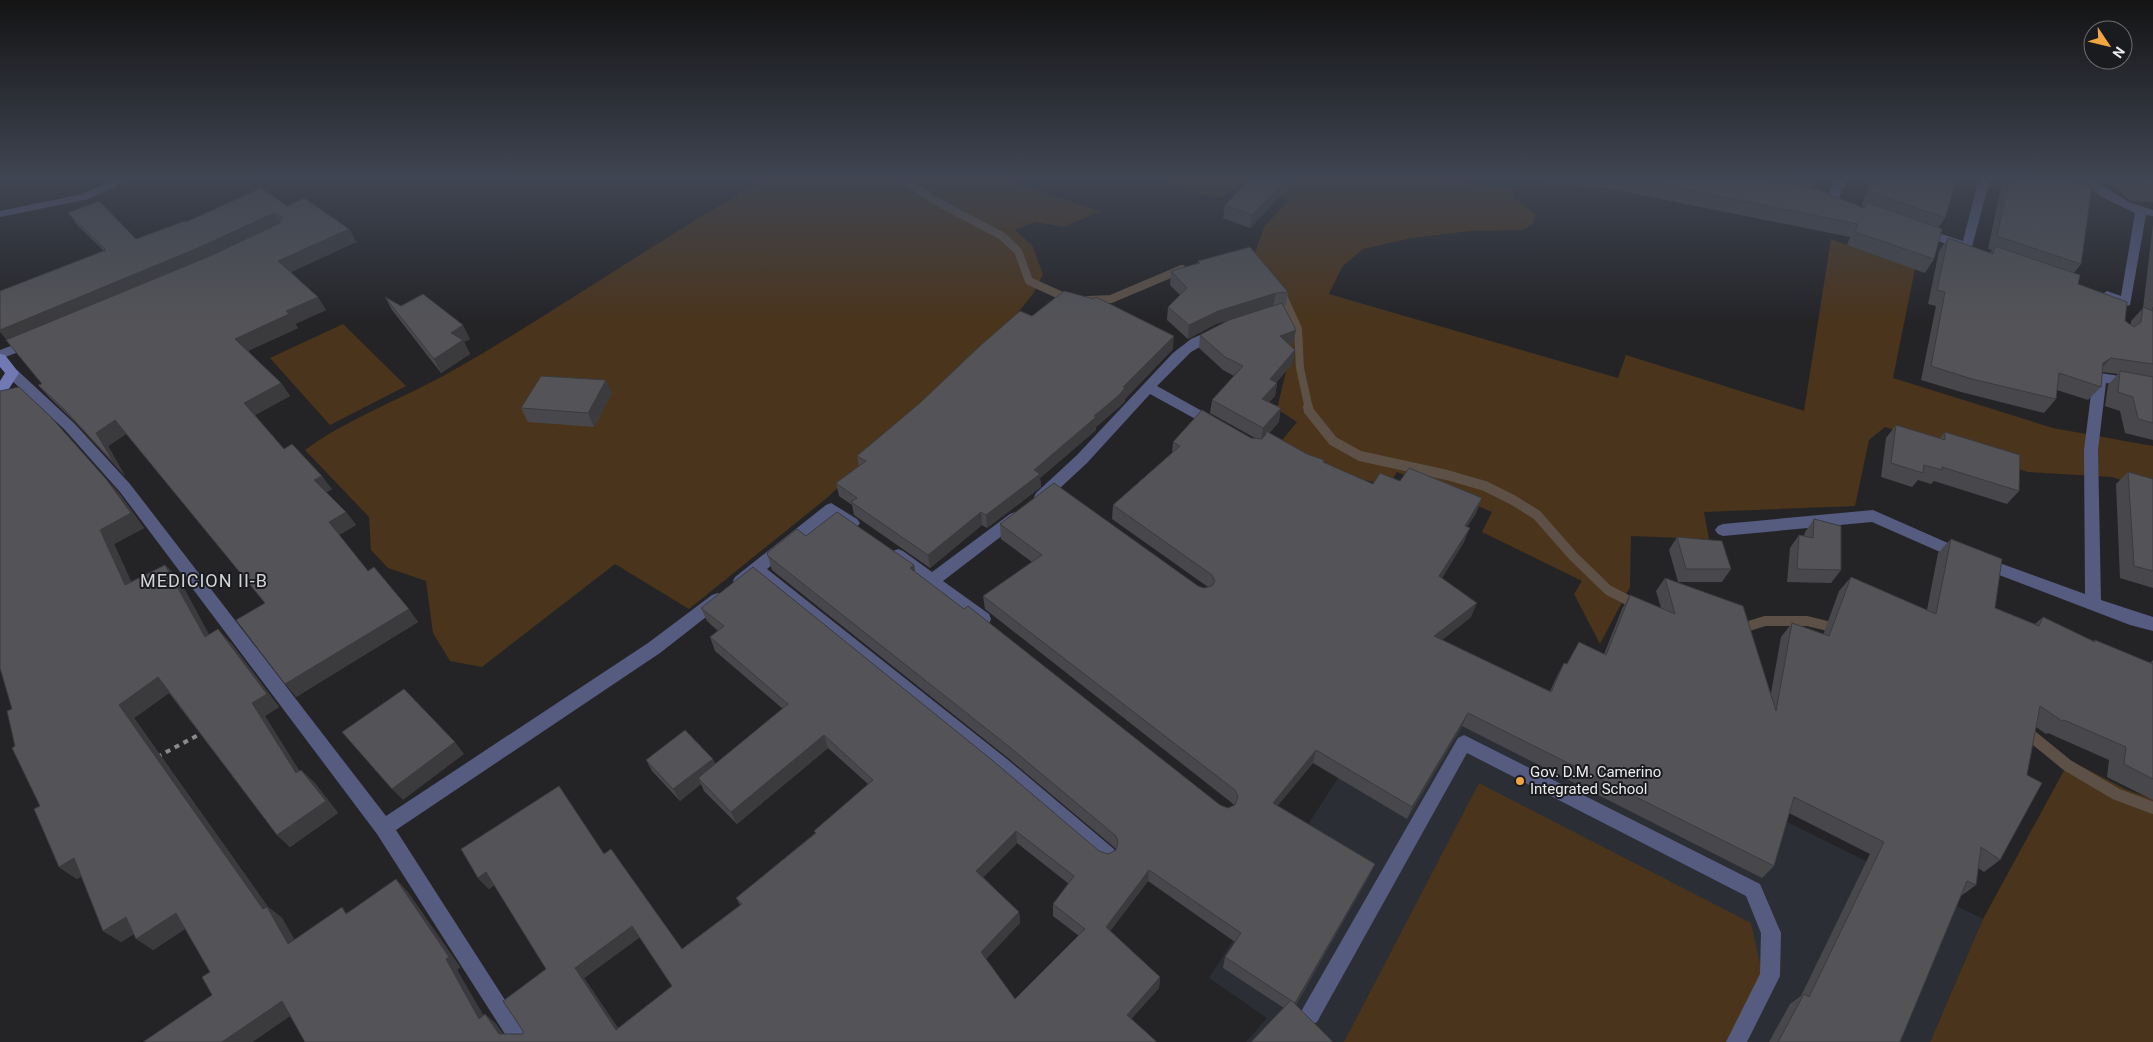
<svg xmlns="http://www.w3.org/2000/svg" width="2153" height="1042" viewBox="0 0 2153 1042" font-family="Roboto,sans-serif">
  <style>
    .built { fill: #2c2e36 }
    .green { fill: #4a341b }
    .lines { fill: none; stroke-linecap: round; stroke-linejoin: round }
    .stream-far2 { stroke: #5d5147; stroke-width: 8 }
    .stream-far1 { stroke: #5d5147; stroke-width: 10 }
    .stream { stroke: #5d5147; stroke-width: 12 }
    .path { stroke: #8a8a8c; stroke-width: 4; stroke-dasharray: 5 5; stroke-linecap: butt }
    .lane { fill: #565b80; fill-rule: evenodd }
    .street { fill: #565b80; fill-rule: evenodd }
    .secondary { fill: #7179b4; fill-rule: evenodd }
    .wall { fill: #48484c; fill-rule: evenodd }
    .shaded-wall { fill: #3b3b3e }
    .building { fill: #545458; stroke: #3b3b3e; fill-rule: evenodd }
    .poi-dot { fill: #f2a541; stroke: #1a1b1e; stroke-width: 2 }
    .labels { text-anchor: middle; dominant-baseline: central; stroke-width: 4; stroke-linejoin: round; paint-order: stroke }
    .poi-label { font-size: 15px; fill: #ebebed; stroke: #1a1b1e; text-anchor: start }
    .quarter-label { font-size: 18px; letter-spacing: 1px; fill: #d2d3d7; stroke: #1a1b1e }
  </style>
  <rect width="100%" height="100%" fill="#242427"/>
  <path class="built" d="M1425,643L1983,919L1930,1042H1246L1267,1018L1209,978Z"/>
  <g class="green">
    <path d="M769,177H995L1100,211L1064,227L1035,222L1015,230L1032,245L1043,274L1033,294L1012,320L828,497L689,609L615,564L482,667L450,661L433,633L426,581L388,568L371,550L369,517L305,450C350,417 403,399 452,371C559,310 660,238 769,177Z"/>
    <path d="M1151,177H1411L1514,189V198L1536,214L1533,224L1522,230L1471,231L1411,238L1363,249L1342,267L1329,294L1618,378L1626,355L1804,411L1831,239L1915,269L1893,378L2053,428L2153,446V490L2112,477L2028,472L1885,427L1869,440L1855,506L1704,512L1709,539L1631,536L1630,587L1600,644L1574,594L1582,581L1482,532L1492,512L1397,472L1389,485L1358,479L1279,444L1297,422L1277,409L1291,351L1287,311L1274,288L1249,269L1264,227L1289,200L1243,183L1219,199Z"/>
    <path d="M343,324L406,386L330,425L270,358Z"/>
    <path d="M2077,764L2127,790L2153,799V1042H1930L1983,919L2067,765Z"/>
    <path d="M1479,783L1751,923L1767,995L1739,1042H1344Z"/>
  </g>
  <g class="lines">
    <g class="stream-far2">
      <path d="M901,177L934,200L1002,236L1018,251L1029,281L1071,300"/>
      <path d="M1280,289L1298,329L1300,368L1309,409"/>
      <path d="M1088,300L1111,299L1182,269"/>
    </g>
    <g class="stream-far1">
      <path d="M1308,407L1309,411L1333,441L1360,456L1447,475L1485,486L1513,500L1537,515L1573,556L1608,590L1639,606"/>
      <path d="M1736,630L1765,621H1807L1840,629"/>
    </g>
    <path class="stream" d="M2024,730L2067,765L2116,794L2153,808"/>
    <path class="path" d="M157,757L202,733"/>
    <g class="lane">
      <path d="M32,338L37,339L39,342L37,345L0,359V350Z"/>
      <path d="M1464,735L1760,884L1781,933L1780,976L1747,1042H1726L1760,974L1761,933L1746,896L1467,753L1317,1022L1310,1025L1303,1022L1300,1015L1303,1008L1458,738Z"/>
    </g>
    <g class="street">
      <path d="M121,177H136L89,199L0,217V211L82,194Z"/>
      <path d="M1835,177H1847L1838,201L1832,204L1826,201Z"/>
      <path d="M1979,177H1991L1971,250H1963L1916,233L1914,231L1916,229L1920,227L1963,241Z"/>
      <path d="M2076,177H2088L2129,202L2153,210V216L2146,215L2130,305L2126,306L2103,298L2101,295L2107,291L2121,296L2135,213L2102,197Z"/>
      <path d="M1218,327L1223,328L1224,331L1223,334L1191,352L1157,386L1220,421L1222,424L1220,427H1210L1150,394L1087,463L1046,501L1041,502L1036,501L1034,497L1036,493L1077,455L1173,353L1191,339Z"/>
      <path d="M12,369L17,370L74,423L130,484L386,816L648,643L712,595L718,593L724,595L726,599L724,603L660,653L396,830L532,1042H510L377,834L120,492L64,429L7,376L5,373L7,370Z"/>
      <path d="M2100,373L2153,381V391L2106,383L2098,450L2101,600L2153,617V631L2130,625L1978,567L1975,563L1978,559L1983,557L2085,594L2084,450L2093,378L2095,375Z"/>
      <path d="M831,503L857,519L860,523L857,527C847,530 840,522 831,517L767,569L1007,759L1114,849L1116,855L1114,861L1107,864L1100,861L995,771L756,577C749,583 745,588 735,585L733,581L735,577L826,505Z"/>
      <path d="M1873,510L1966,551L1969,555L1966,559L1961,561L1956,559L1872,522L1723,536L1718,534L1715,530L1718,526L1723,524Z"/>
      <path d="M1015,512L1020,514L1022,518L1020,522L943,581L989,614L991,619L989,624L983,626L977,624L893,559L890,555L893,551L898,549L903,551L932,572L1010,514Z"/>
    </g>
    <path class="secondary" d="M0,354L5,355L19,373L5,395L0,397V381L5,373L0,367Z"/>
  </g>
  <g class="wall">
    <path d="M1298,177L1250,228L1223,218L1225,205Z"/>
    <path d="M1505,177H1817L1812,188L1863,208L1864,206L1862,205L1872,177H1957L1945,218L1939,227L1934,259L1925,273L1847,245L1850,237L1612,189Z"/>
    <path d="M2003,177H2060L2081,264L2074,273L2078,284L2131,325V321L2143,308L2153,224V440L2125,433L2120,411L2105,406L2108,385L2118,374L2102,372L2101,387L2088,400L2057,390L2056,399L2044,413L1961,392L1921,380L1936,306L1928,304L1939,251L1948,238L1990,253L1992,250L1988,249Z"/>
    <path d="M2106,177H2153V202L2130,201Z"/>
    <path d="M287,206L349,229L356,242L291,272L326,310L295,324L298,328L248,351L281,383L290,396L255,415L284,449L332,489L326,492L346,512L356,525L339,535L368,571L418,622L296,697L265,603L126,434L108,446L125,476L75,422L50,398L38,385L42,384L104,251L78,226L68,213L136,239L186,222Z"/>
    <path d="M1198,261L1288,292L1286,305L1283,306L1296,330L1293,343L1290,345L1293,363L1276,383H1277L1275,396L1269,402L1279,422L1269,433L1323,463L1373,484L1400,481L1482,498L1476,513L1467,527L1464,542L1442,578L1471,617L1442,640L1550,691L1557,676L1564,663L1567,664L1579,642L1604,654L1622,609L1630,595L1661,608L1656,591L1665,578L1771,693L1781,637L1792,623L1823,635L1839,591L1851,577L1927,610L1938,553L1951,539L1995,608L2035,624L2043,617L2093,641L2095,640L2150,663L2153,660V800L2107,777L2109,760L2048,733L2046,734L2036,727L2000,860L1984,872L1978,868L1976,885L1961,896L1900,1042H1769L1790,1004L1801,996L1870,854L1789,813L1774,866L1762,878L1462,726L1407,819L1313,763L1277,806L1375,864L1369,876L1296,1005L1284,1008L1223,968L1225,957L1235,942L1148,881L1110,931L1160,977L1159,988L1131,1019L305,1042L290,1016L252,1042L212,995L210,972L185,929L153,950L134,934L121,942L103,931L81,876L77,879L59,867L40,806L15,746L12,709L119,493L144,528L114,544L131,582L165,565L179,579L209,635L231,643L279,707L265,716L299,771L314,782L338,813L290,847L277,835L169,693L134,718L268,907L282,918L294,940L348,912L407,891L460,967L457,970L483,1016L485,1014L496,1024L503,1034H523L546,969L494,885L489,889L478,878L604,854L682,949L740,905L736,898L815,833L814,831L868,784L828,748L737,824L704,791L701,784L680,801L652,771L646,760L716,764L783,709L715,651L710,637L718,631L707,621L701,608L1099,851L1108,854L1116,850L1115,848L1008,758L772,570L767,553L806,536L914,565L915,572L1220,805L1228,808L1234,805L1232,803L985,609L983,596L1032,562L1001,539L1000,524L1204,588L1208,587L1112,519L1113,505L1172,453L1173,442L1255,438L1210,413L1212,400L1234,376L1223,370L1199,348L1200,335L1240,317L1216,324L1188,339L1167,320L1168,307L1180,295L1170,285L1171,271L1198,263ZM1017,843L1069,884L1053,904V916L1079,936L1015,999L986,959L1020,923L1019,912L983,877ZM640,937L672,986L618,1028L584,978Z"/>
    <path d="M385,297L401,306L470,339L464,342L470,354L441,373L392,310Z"/>
    <path d="M1032,316L1173,349L1125,399V401L1118,408L1096,427V430L1040,478L1041,487L987,528L982,525L930,568L854,515L852,505L839,496L836,483L859,466L857,456Z"/>
    <path d="M612,393L594,427L528,422L521,408Z"/>
    <path d="M1896,425L1940,438L1945,432L2019,491L2007,504L1934,481L1931,484L1918,480L1912,487L1881,477L1886,438Z"/>
    <path d="M2128,472L2153,479V588L2120,578L2116,484Z"/>
    <path d="M1814,519L1841,570L1831,583L1787,582L1790,548L1799,535L1804,536L1805,532Z"/>
    <path d="M1677,537L1731,569L1722,582H1678L1669,550Z"/>
  </g>
  <g class="shaded-wall">
    <path d="M1288,177H1298L1250,228L1252,215Z"/>
    <path d="M274,213L282,226L10,344L0,332V330Z"/>
    <path d="M349,229L356,242L286,274L278,261Z"/>
    <path d="M1276,293L1273,306L1216,324L1188,339L1189,325L1218,311Z"/>
    <path d="M318,297L326,310L295,324L298,328L245,352L235,339L286,311Z"/>
    <path d="M463,325L470,339L464,342L470,354L441,373L434,359L451,333Z"/>
    <path d="M1296,330L1293,343L1278,350L1280,336Z"/>
    <path d="M1174,336L1173,349L1125,399V401L1118,408L1096,427V430L1040,478L1041,487L987,528L986,515L1094,416Z"/>
    <path d="M1295,350L1293,363L1267,393L1270,379Z"/>
    <path d="M2111,358L2099,371L2103,363Z"/>
    <path d="M606,380L612,393L594,427L588,413Z"/>
    <path d="M281,383L290,396L253,416L244,403Z"/>
    <path d="M1277,383L1275,396L1259,412L1262,399Z"/>
    <path d="M1281,408L1279,422L1266,437V431L1264,438L1261,442L1263,428Z"/>
    <path d="M50,416L119,493L144,528L114,544L139,598L125,585Z"/>
    <path d="M115,420L126,434L108,446L125,476L114,463L96,433Z"/>
    <path d="M322,476L332,489L324,494L314,480Z"/>
    <path d="M1482,498L1476,513L1459,540L1465,526Z"/>
    <path d="M346,512L356,525L339,535L329,522Z"/>
    <path d="M981,512L982,525L930,568L928,555Z"/>
    <path d="M1470,528L1464,542L1434,590L1439,576Z"/>
    <path d="M165,565L179,579L218,651L205,637Z"/>
    <path d="M914,565L916,579L910,568Z"/>
    <path d="M1477,603L1471,617L1429,650L1434,636Z"/>
    <path d="M409,609L418,622L296,697L285,684Z"/>
    <path d="M218,629L231,643L279,707L265,716L309,786L296,773L252,703Z"/>
    <path d="M158,677L172,691L134,718L268,907L282,918L303,954L288,944L263,909L119,705Z"/>
    <path d="M1468,713L1462,726L1407,819L1412,807Z"/>
    <path d="M824,735L828,748L737,824L731,812Z"/>
    <path d="M455,742L464,754L403,800L392,789Z"/>
    <path d="M1316,750L1313,763L1270,815L1273,803Z"/>
    <path d="M713,759L719,770L698,778L701,784L680,801L673,789Z"/>
    <path d="M301,770L314,782L338,813L290,847L277,835Z"/>
    <path d="M1016,831L1017,843L978,883L976,871Z"/>
    <path d="M74,858L92,870L77,879L59,867Z"/>
    <path d="M1375,864L1369,876L1291,1013L1295,1003Z"/>
    <path d="M1149,870L1148,881L1105,938L1106,927Z"/>
    <path d="M486,872L497,884L489,889L478,878Z"/>
    <path d="M396,879L407,891L460,967L457,970L491,1028L479,1019Z"/>
    <path d="M1019,912L1020,923L983,962L981,952Z"/>
    <path d="M176,913L192,924L153,950L136,939Z"/>
    <path d="M126,917L143,928L121,942L103,931Z"/>
    <path d="M632,926L640,937L584,978L625,1039L616,1030L575,968Z"/>
    <path d="M1160,977L1159,988L1126,1025L1127,1015Z"/>
    <path d="M282,1001L297,1011L252,1042H222Z"/>
    <path d="M485,1014L496,1024L509,1042L499,1034Z"/>
  </g>
  <g class="building">
    <path d="M1252,177H1288L1252,215L1225,205Z"/>
    <path d="M1624,177H1755L1813,188L1864,208L1866,202L1942,229L1934,259L1855,232L1858,224Z"/>
    <path d="M1875,177H1957L1945,218L1870,192Z"/>
    <path d="M2009,177H2060L2092,186L2081,264L1997,236Z"/>
    <path d="M2131,177H2153V188L2141,187Z"/>
    <path d="M261,188L287,206L304,198L349,229L278,261L318,297L286,311L289,314L235,339L281,383L244,403L284,449L292,444L322,476L314,480L346,512L329,522L368,571L374,567L409,609L285,684L236,620L265,603L115,420L96,433L114,463L63,408L38,385L42,384L6,340L210,256L280,223L282,217L274,213L200,247L0,330V291L106,250L68,213L99,201L136,239L185,221L186,222Z"/>
    <path d="M1948,238L1993,254L1995,246L2080,275L2078,284L2127,302L2125,321L2134,327L2141,322L2143,307L2153,311V307V364L2111,358L2103,363L2101,387L2059,373L2056,399L1972,379L1931,366L1945,292L1937,290Z"/>
    <path d="M1250,247L1288,292L1276,293L1218,311L1189,325L1168,307L1187,288L1171,271L1200,263L1198,261Z"/>
    <path d="M1064,291L1094,299L1096,297L1174,336L1123,387L1125,388L1119,395L1094,416L1096,417L1034,470L1040,474L986,515L981,512L928,555L851,502L857,498L836,483L866,461L857,456L921,402L981,345L1020,311L1032,316Z"/>
    <path d="M423,294L463,325L451,333L463,340L434,359L385,297L401,306Z"/>
    <path d="M1282,303L1296,330L1280,336L1295,350L1270,379L1277,383L1262,399L1281,408L1263,428L1212,400L1243,366L1225,357L1200,335L1229,320Z"/>
    <path d="M2120,371L2153,377V423L2138,419L2133,397L2118,392Z"/>
    <path d="M541,376L606,380L588,413L521,408Z"/>
    <path d="M19,387L50,416L106,479L131,513L100,530L125,585L165,565L205,637L218,629L267,694L252,703L296,773L301,770L326,801L277,835L158,677L119,705L263,909L267,907L288,944L342,907L346,914L396,879L449,957L446,959L479,1019L485,1014L499,1034H523V1031L503,1001L546,969L486,872L478,878L461,849L559,786L604,854L611,849L682,949L742,904L736,898L816,833L814,831L873,780L824,735L731,812L698,778L788,704L710,637L724,626L701,608L753,567L992,760L1099,851L1108,854L1116,850L1118,842L1116,836L1007,745L768,556L767,553L797,529L806,536L837,512L914,565L910,568L964,609L968,606L1220,805L1228,808L1235,805L1238,797L1235,790L983,596L1042,555L1000,524L1054,483L1198,586L1204,588L1212,586L1215,581L1212,575L1113,505L1180,446L1173,442L1202,410L1251,438L1262,439L1266,434V431L1307,454L1324,460L1323,462L1373,484L1380,473L1400,481L1409,468L1482,498L1465,526L1470,528L1439,576L1477,603L1434,636L1551,692L1564,663L1567,664L1579,642L1606,655L1630,595L1675,614L1665,578L1743,606L1776,711L1792,623L1829,636L1851,577L1936,614L1951,539L2002,559L1995,608L2039,626L2043,617L2095,642V640L2153,664V779L2124,764L2126,747L2064,720L2062,721L2040,706L2027,775L2042,783L2000,860L1981,847L1976,885L1967,881L1900,1042H1778L1804,994L1809,997L1884,842L1794,797L1774,866L1468,713L1412,807L1316,750L1273,803L1375,864L1295,1003L1225,957L1241,933L1149,870L1106,927L1160,977L1127,1015L1157,1042H305L282,1001L222,1042H143L212,995L202,977L210,972L176,913L136,939L126,917L103,931L74,858L59,867L34,809L40,806L12,748L15,746L7,711L12,709L0,668V391ZM1016,831L1074,876L1053,904L1085,929L1015,999L981,952L1019,912L976,871ZM632,926L672,986L616,1030L575,968Z"/>
    <path d="M1896,425L1945,440V432L2020,455L2019,491L1942,467V470L1924,465L1923,473L1891,463Z"/>
    <path d="M2128,472L2153,479V571L2134,566Z"/>
    <path d="M1814,519L1841,526V570L1797,569L1799,535L1813,538Z"/>
    <path d="M1677,537L1722,541L1731,569H1686Z"/>
    <path d="M404,689L455,742L392,789L342,732Z"/>
    <path d="M685,730L713,759L673,789L646,760Z"/>
    <path d="M1291,1000L1333,1042H1251Z"/>
  </g>
  <linearGradient id="sky" x2="0" y2="1"><stop stop-color="#141415"/><stop offset="0.55" stop-color="#3f4552"/><stop offset="1" stop-color="#3f4552" stop-opacity="0"/></linearGradient>
  <rect width="2153" height="323" fill="url(#sky)"/>
  <circle class="poi-dot" cx="1520" cy="781" r="5"/>
  <g class="labels">
    <g class="poi-label">
      <text x="1530" y="772">Gov. D.M. Camerino<tspan x="1530" dy="17">Integrated School</tspan></text>
    </g>
    <g class="quarter-label">
      <text x="204" y="580">MEDICION II-B</text>
    </g>
  </g>
  <g transform="translate(2108 45) rotate(125)"><circle r="24" fill="#1a1b1e" stroke="#6e6e71"/>
  <path d="M0-4L9 19L0 12L-9 19Z" fill="#f2a541"/>
  <text y="-8" font-size="14" font-weight="bold" text-anchor="middle" fill="#ebebed">N</text>
  </g>
</svg>
